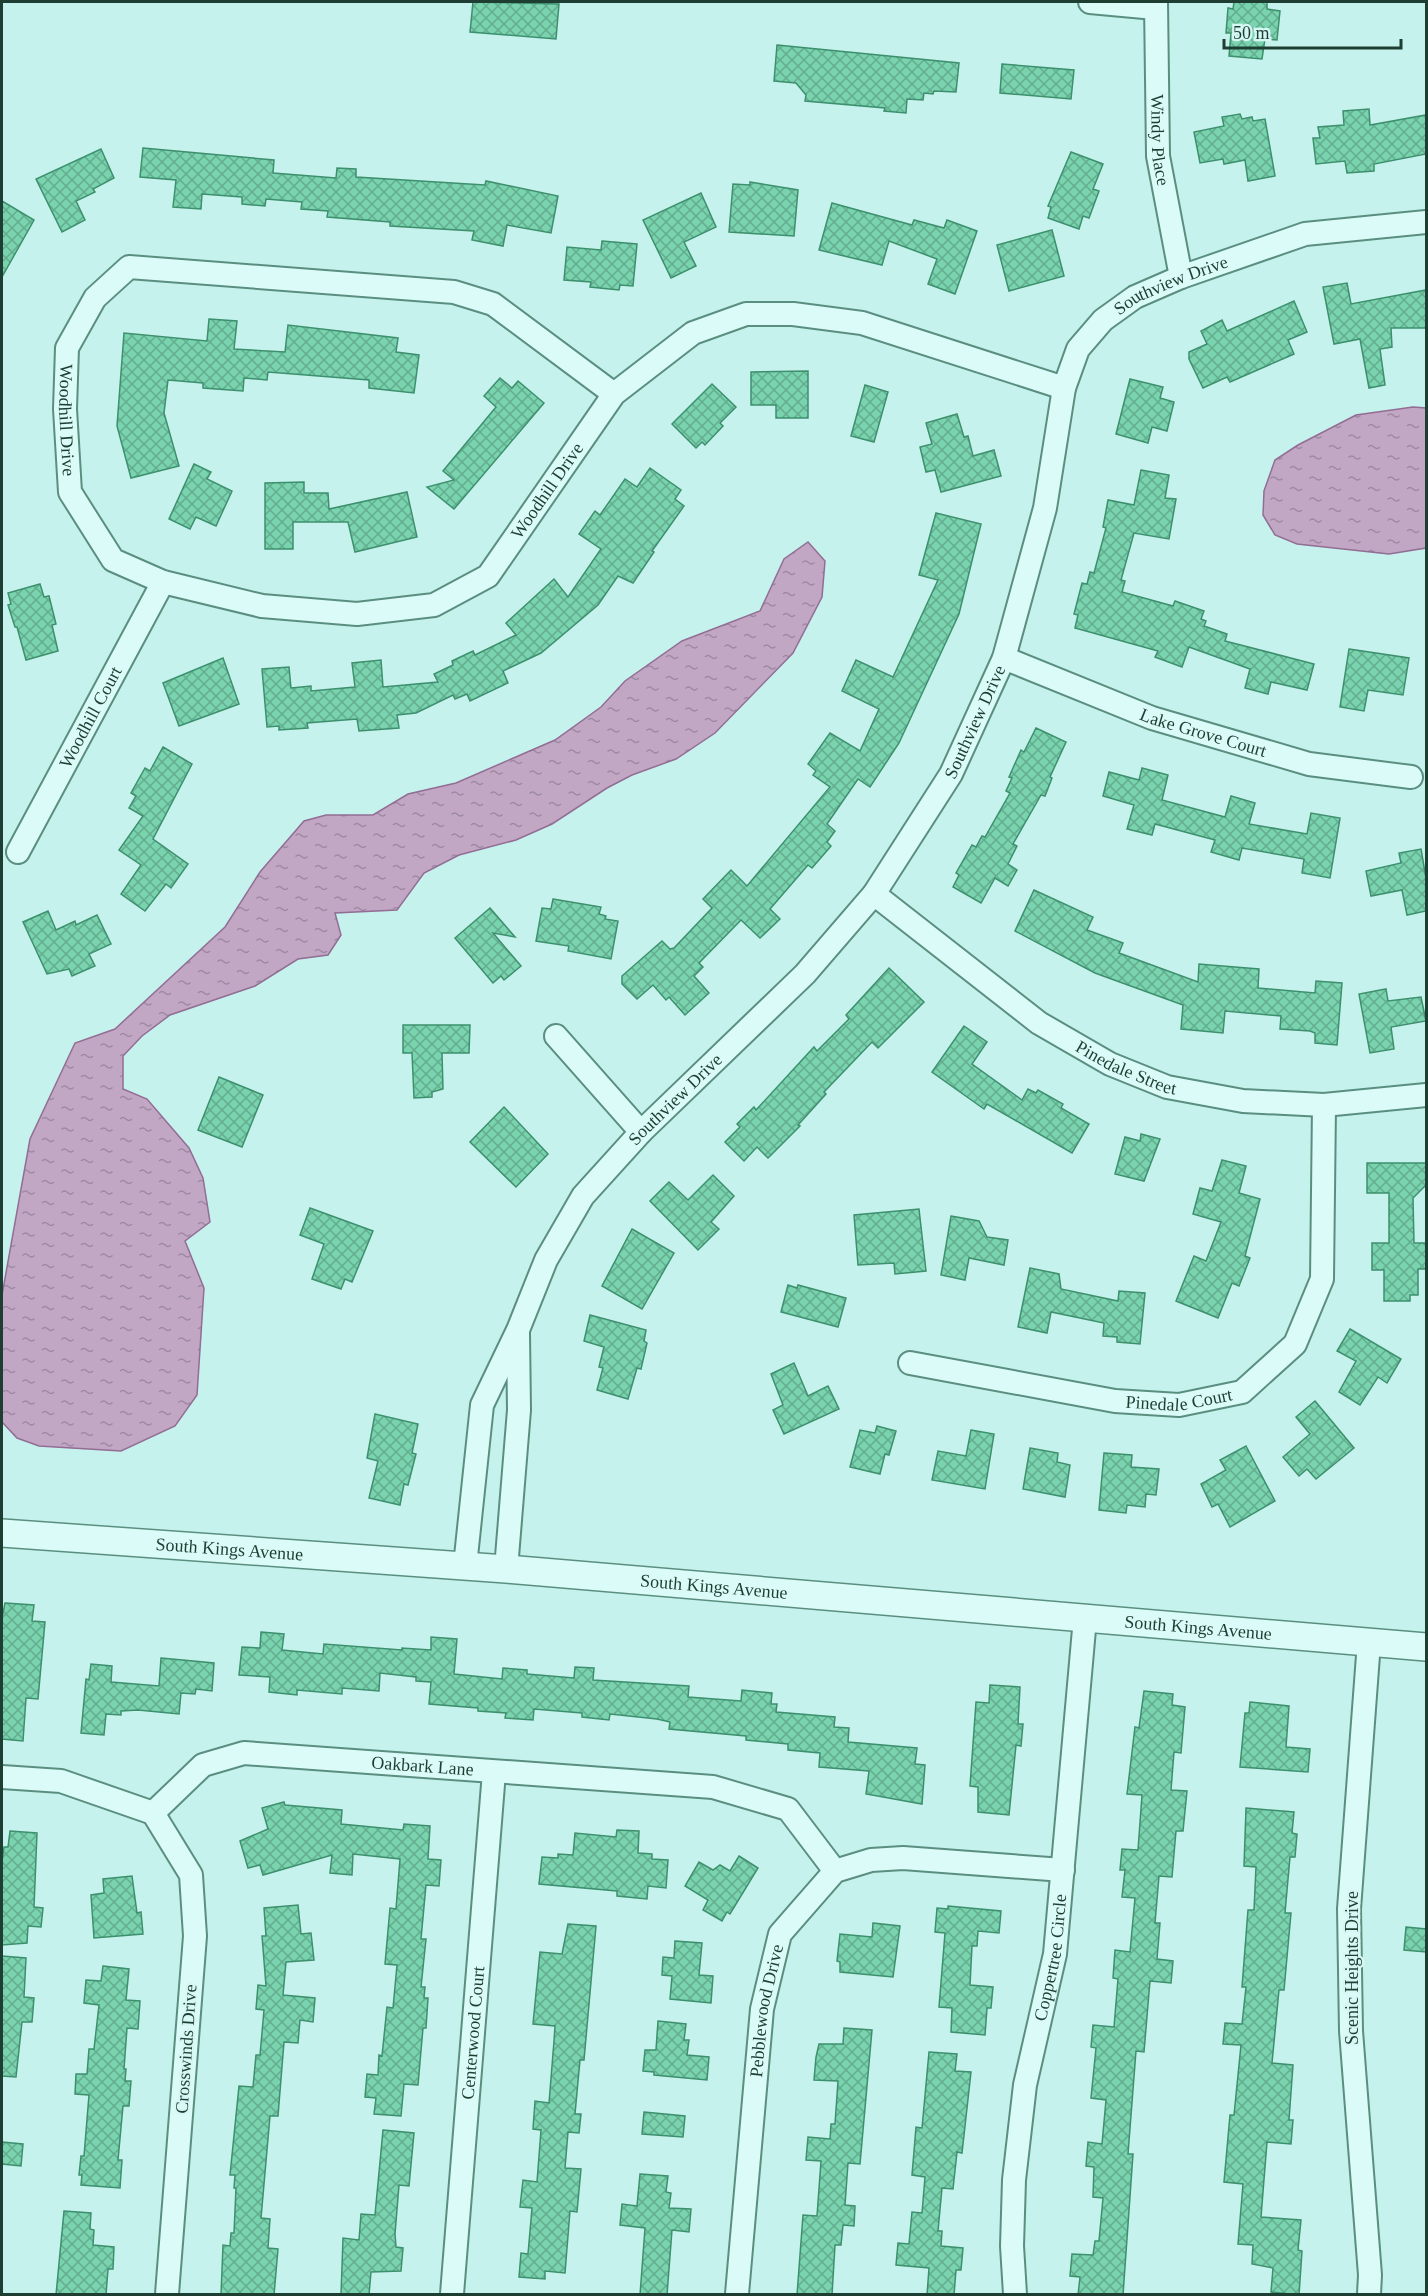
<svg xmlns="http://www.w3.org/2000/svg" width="1428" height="2296" viewBox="0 0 1428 2296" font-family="'Times New Roman',serif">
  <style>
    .water { fill: url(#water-ripples); stroke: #926d94; stroke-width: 1.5 }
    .building { fill: url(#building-cross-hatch); stroke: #3d906d; stroke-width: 1.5 }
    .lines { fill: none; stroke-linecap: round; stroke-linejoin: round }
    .minor-casing { stroke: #5a8f80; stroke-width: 26 }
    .tertiary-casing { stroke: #5a8f80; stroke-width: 30 }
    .minor { stroke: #dafbf7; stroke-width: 22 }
    .tertiary { stroke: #dafbf7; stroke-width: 27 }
    .labels { text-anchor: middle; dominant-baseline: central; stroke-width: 4.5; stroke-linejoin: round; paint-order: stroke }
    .street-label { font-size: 18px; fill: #1f3e33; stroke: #d6f8f5 }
  </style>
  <defs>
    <pattern id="water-ripples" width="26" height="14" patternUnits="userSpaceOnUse" patternTransform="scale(1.5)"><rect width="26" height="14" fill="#c2a7c5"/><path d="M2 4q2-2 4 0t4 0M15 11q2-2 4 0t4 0" fill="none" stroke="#9d89a1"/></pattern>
    <pattern id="building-cross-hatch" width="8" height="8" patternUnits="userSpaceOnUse" patternTransform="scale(1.5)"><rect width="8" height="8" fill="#79d3ae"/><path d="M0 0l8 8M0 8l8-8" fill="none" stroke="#63ad8e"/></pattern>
  </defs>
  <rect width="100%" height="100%" fill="#c6f2ed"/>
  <g class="water">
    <path d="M1413,407L1426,408V548L1389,554L1297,544L1275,535L1263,515L1264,491L1275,460L1298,445L1356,415Z"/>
    <path d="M808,542L825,561L822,597L793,653L715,733L676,759L632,775L607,788L552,824L516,840L459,855L424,873L397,910L335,913L341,935L328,955L298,959L255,986L170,1015L142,1036L123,1056V1089L147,1099L189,1148L203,1178L210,1222L185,1241L204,1288L197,1395L175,1426L121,1451L39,1446L17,1438L2,1422V1295L30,1139L75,1043L115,1029L225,927L260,872L304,821L326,815H373L408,794L456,783L555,740L601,707L625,681L682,641L760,611L784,559Z"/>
  </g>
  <g class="building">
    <path d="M473,2L559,4L556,39L470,32Z"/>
    <path d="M1234,2H1267V9L1280,11L1277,40L1265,39L1262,59L1229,56L1231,33H1226L1228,8L1233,9Z"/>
    <path d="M777,45L959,63L956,92L934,91L933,94L924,93L923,100L907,99L906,113L884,111L885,108L805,101L806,95L796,83L774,81Z"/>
    <path d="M1002,64L1074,70L1071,99L1000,93Z"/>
    <path d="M1369,109L1370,125L1426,115V154L1374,164V171L1347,173L1345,161L1316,164L1313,138H1320L1318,127L1344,125L1343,111Z"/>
    <path d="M1240,114L1242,119L1252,117L1253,121L1265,119L1275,176L1248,181L1245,160L1224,164L1223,159L1200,163L1194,132L1224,126L1222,117Z"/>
    <path d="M143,148L274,160L273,173L336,178L337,168L356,169V177L485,185L486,181L558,196L551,233L507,225L503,246L472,240L474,231L390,226V222L327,217L328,211L301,209L302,202L266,199L265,206L242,204V197L202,194L201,209L173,207L176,180L140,177Z"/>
    <path d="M101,149L114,178L93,189L95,192L76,201L85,220L62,232L36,179Z"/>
    <path d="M1071,152L1103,164L1093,189L1099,191L1089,218L1083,216L1079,229L1048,218L1051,207L1048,206Z"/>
    <path d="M750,182L798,190L794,236L729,232L733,184L750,185Z"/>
    <path d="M701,193L716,227L684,242L696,266L671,278L643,220Z"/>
    <path d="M2,201L34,220L2,277Z"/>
    <path d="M832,203L912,225L914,220L944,228L947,220L977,231L955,294L928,284L937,259L889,241L882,265L819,250Z"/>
    <path d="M1052,230L1064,276L1009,291L997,245Z"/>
    <path d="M602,241L637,244L633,286L620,285L619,290L590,287L591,282L564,280L567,247L601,250Z"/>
    <path d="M1347,283L1351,304L1426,290V328H1391L1392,347L1380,349L1385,385L1369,388L1360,339L1334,344L1323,287Z"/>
    <path d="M1294,301L1307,332L1288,340L1294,354L1230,382L1227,377L1203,388L1189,359V352L1207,344L1201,331L1222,320L1227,331Z"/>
    <path d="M209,319L237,321L234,349L285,352L288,325L398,338L396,352L419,355L414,393L369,388V380L268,372L267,380L244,378L243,391L203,388V383L168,380L164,413L179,466L131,478L117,426L124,333L207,341Z"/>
    <path d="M808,371V418H776V405H751V372Z"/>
    <path d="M500,378L512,388L518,381L544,403L454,509L427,487L454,480L443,471L496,407L484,396Z"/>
    <path d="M1130,379L1163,387L1160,398L1174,402L1167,431L1152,427L1148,443L1116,434Z"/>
    <path d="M712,384L736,407L720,423L723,426L705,445L702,442L696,448L672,424Z"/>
    <path d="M865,385L888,392L874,442L851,436Z"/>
    <path d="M957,414L964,437L968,436L973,456L994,450L1001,476L941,492L935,470L926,472L920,447L932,444L926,423Z"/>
    <path d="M194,464L211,472L207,479L232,491L216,526L196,517L190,529L169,519Z"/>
    <path d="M650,468L681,490L675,499L684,506L652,551L654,552L633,583L618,576L598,605L541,653L503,671L508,683L470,701L467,694L455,699L453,695L416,713L397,715L399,728L359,731L357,719L307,723L308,728L279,730V726L267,727L262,669L289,667L291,688L311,686V691L355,687L352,663L381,660L383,687L438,682L434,674L453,665L452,661L473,651L475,655L516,635L506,623L554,579L568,597L601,549L579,534L595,511L600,515L625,479L637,487Z"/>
    <path d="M1141,470L1169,475L1165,498L1176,499L1169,539L1134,533L1121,580L1125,581L1122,592L1173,606L1175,601L1204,611L1201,619L1206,621L1204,626L1227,634L1225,641L1314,664L1307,690L1271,682L1268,694L1245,688L1250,669L1189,647L1182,667L1155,657L1158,651L1075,628L1078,615L1074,614L1082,583L1087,584L1090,572L1094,573L1106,528L1103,527L1108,500L1134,505Z"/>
    <path d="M304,482V493H328L329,509L407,492L417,537L355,552L348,522H293V549H265V483Z"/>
    <path d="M936,513L981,524L959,614L899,743L870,787L858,779L827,824L835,831L827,842L831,846L812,868L808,865L770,909L780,919L760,938L741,920L699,963L703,967L694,976L709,993L685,1015L669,997L666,1000L653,985L637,999L622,984V976L662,941L670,949L674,948L712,908L703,899L731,870L747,886L830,787L813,775L816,771L808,764L830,733L860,751L879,709L842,691L856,660L893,677L938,580L919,575Z"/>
    <path d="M40,584L44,597L49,596L56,624L52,625L58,651L26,660L17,627H15L8,605L11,604L8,593Z"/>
    <path d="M1349,649L1409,658L1403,695L1368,690L1364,711L1340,707Z"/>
    <path d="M223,658L239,704L179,726L163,683Z"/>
    <path d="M1036,728L1066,742L1050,777L1052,778L1045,796L1041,795L1013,844L1017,846L1008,864L1017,870L1008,886L995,878L981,903L953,887L959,875L956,873L972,845L976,847L982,836L985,837L1010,793L1006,791L1012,778L1009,777L1021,750L1024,752Z"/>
    <path d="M163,747L192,764L153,839L188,864L171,888L166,884L145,911L121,894L141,865L119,850L143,816L129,808L136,796L131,793L145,768L150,771Z"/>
    <path d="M1142,768L1168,775L1162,800L1225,817L1231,796L1255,803L1249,824L1307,834L1311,813L1340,818L1330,878L1302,873L1304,859L1242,848L1239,860L1211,852L1215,840L1155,824L1152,835L1127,829L1134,805L1103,796L1109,772L1139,780Z"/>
    <path d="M1421,849L1426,878V911L1407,915L1402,890L1371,896L1366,871L1401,863L1399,853Z"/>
    <path d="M1034,890L1093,917L1087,930L1123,943L1119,953L1198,982L1199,964L1259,969L1258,988L1315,993L1316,981L1342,983L1337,1045L1315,1043V1033L1310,1031L1280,1029L1281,1016L1225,1011L1223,1033L1181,1029L1183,1005L1095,973L1015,931Z"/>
    <path d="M553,899L601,907L599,914L606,916L605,919L618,921L611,959L568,951L569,946L536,941L542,908L551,909Z"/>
    <path d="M490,908L515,937L493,933L521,966L504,980L501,976L493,983L455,938Z"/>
    <path d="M48,911L56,930L75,921L76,925L97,915L111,944L89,954L95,966L72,976L69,969L47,974L23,922Z"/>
    <path d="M889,968L924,1002L878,1048L872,1042L824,1092L826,1094L798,1125L800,1126L768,1158L757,1147L744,1161L725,1142L740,1127L737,1124L754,1107L756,1110L814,1047L817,1051L849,1019L846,1015Z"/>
    <path d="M1386,989L1388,1001L1421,997L1426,1021L1391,1027L1394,1049L1370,1053L1359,994Z"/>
    <path d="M403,1025H470L469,1053H442L443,1089L432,1092V1097L414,1098L412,1053H403Z"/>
    <path d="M964,1026L987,1042L972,1064L1022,1100L1028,1089L1036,1093L1038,1090L1063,1104L1061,1108L1089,1124L1072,1153L987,1104L984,1109L932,1072Z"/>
    <path d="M219,1077L263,1095L242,1147L198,1130Z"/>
    <path d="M504,1107L548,1154L516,1187L470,1142Z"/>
    <path d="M1141,1134L1160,1139L1144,1181L1115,1174L1125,1137L1140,1141Z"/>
    <path d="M1222,1160L1246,1166L1239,1193L1260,1199L1245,1256L1250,1258L1239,1286L1232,1283L1218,1318L1176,1301L1194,1256L1206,1261L1221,1222L1193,1214L1200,1188L1212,1191Z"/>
    <path d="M1367,1163H1426V1185L1413,1198L1414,1243H1426V1269H1418V1295H1410V1301H1384V1270H1372V1243H1389V1193H1367Z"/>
    <path d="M713,1175L734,1196L711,1222L719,1229L698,1250L650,1201L669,1182L688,1200Z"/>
    <path d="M310,1208L373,1231L352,1282L345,1279L341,1289L312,1279L324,1244L300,1235Z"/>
    <path d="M919,1209L926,1271L895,1274L894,1263L858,1265L854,1215Z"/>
    <path d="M951,1216L979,1221L987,1237L1008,1240L1004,1265L969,1258L965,1280L941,1275Z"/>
    <path d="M632,1229L674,1253L642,1309L602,1286Z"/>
    <path d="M1030,1268L1059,1274L1061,1289L1118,1301L1119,1291L1145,1293L1140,1344L1117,1342V1337L1103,1336L1104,1323L1051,1312L1047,1333L1018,1327Z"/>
    <path d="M788,1285L797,1288L798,1285L846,1298L838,1327L781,1312Z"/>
    <path d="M590,1315L646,1330L644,1341L647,1343L641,1369L637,1368L628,1399L597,1390L603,1368L599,1367L604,1347L584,1341Z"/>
    <path d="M1350,1329L1401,1359L1387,1383L1378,1377L1360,1405L1339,1392L1356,1361L1337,1351Z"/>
    <path d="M794,1363L808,1396L828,1386L839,1409L784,1434L773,1410L783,1405L771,1374Z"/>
    <path d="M1315,1401L1354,1448L1316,1479L1307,1469L1299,1476L1283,1457L1310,1434L1296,1417Z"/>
    <path d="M375,1414L418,1424L412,1453L416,1454L408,1485L404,1484L400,1505L369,1498L378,1461L367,1458Z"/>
    <path d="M877,1426L896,1431L889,1455L885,1454L880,1474L850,1467L860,1430L875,1433Z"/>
    <path d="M971,1430L994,1434L985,1489L932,1480L938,1451L966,1456Z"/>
    <path d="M1246,1446L1275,1501L1230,1527L1218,1504L1212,1507L1201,1484L1226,1470L1220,1460Z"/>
    <path d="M1030,1448L1058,1453L1057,1462L1070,1465L1065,1497L1023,1489Z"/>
    <path d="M1104,1453L1132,1455L1131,1467L1159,1469L1156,1495L1146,1494L1145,1507L1127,1505L1126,1513L1099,1510Z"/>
    <path d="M5,1603L34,1605L32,1621L45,1622L38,1699L26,1698L23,1741L2,1739V1618Z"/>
    <path d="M261,1632L284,1634L282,1650L323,1654L324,1644L402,1650V1648L431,1650V1637L457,1639L454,1674L502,1679L503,1668L527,1670V1674L574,1678L575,1667L594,1668L593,1680L689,1686L688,1697L741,1701L742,1690L772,1693L771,1704H777L776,1712L835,1717L834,1727L849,1728L848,1742L917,1748L915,1764L925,1765L922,1804L866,1794L869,1771L819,1767L820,1753L788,1750V1744L746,1740V1736L669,1729L670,1722L657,1719L610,1714L609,1720L582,1717V1713L534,1709L533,1720L505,1718L506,1713L478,1711V1708L429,1704L431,1682L416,1681V1677L380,1673L379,1691L342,1688V1694L297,1690V1695L269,1692L270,1677L239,1675L242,1647L260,1648Z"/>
    <path d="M161,1658L214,1663L212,1691L196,1689L195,1694L181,1693L179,1714L138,1710L121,1711V1715L106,1714L104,1735L81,1733L86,1679L89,1680L91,1664L112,1666L111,1682L159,1686Z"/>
    <path d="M990,1685L1020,1687L1018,1724H1023L1021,1746L1016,1745L1009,1815L978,1812V1787L970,1786L976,1702L989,1703Z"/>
    <path d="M1144,1691L1173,1694L1172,1705L1185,1707L1181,1753L1174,1752L1171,1790L1187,1791L1183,1831H1176L1172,1877L1159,1876L1155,1923H1160L1157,1959L1173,1961L1171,1983L1150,1981L1144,2052L1136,2051L1128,2154H1133L1123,2295H1078L1080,2277L1070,2276L1072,2254L1093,2255L1095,2241H1099L1103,2198L1093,2197L1094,2167L1086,2166L1088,2142L1102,2144L1106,2100L1091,2098L1096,2048L1091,2047L1093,2025L1114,2027L1118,1979L1113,1978L1115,1950L1130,1952L1135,1898L1122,1897L1125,1870H1120L1122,1849L1138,1850L1142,1795L1127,1794L1135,1727L1139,1728Z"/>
    <path d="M1250,1702L1289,1706L1286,1747L1310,1749L1308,1772L1240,1767L1245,1713H1249Z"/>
    <path d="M284,1802L285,1805L342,1810L341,1824L403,1830L404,1824L430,1826L428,1859L441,1860L439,1886L426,1885L421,1939H426L421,1987H425L424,1998H428L426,2028H423L418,2085L404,2084L401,2116L374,2114L376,2098L365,2097L367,2074L378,2075L379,2055L382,2056L387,2007L393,2008L397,1965L385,1964L390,1908L396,1909L400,1859L353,1854L352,1875L330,1873L332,1855L263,1875L260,1865L248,1868L240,1841L268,1829L262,1808Z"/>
    <path d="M1246,1808L1294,1812L1292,1833L1297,1834L1295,1857H1290L1285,1913H1291L1284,1990H1279L1272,2063L1293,2065L1289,2120H1293L1291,2144L1267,2142L1261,2217L1301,2220L1298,2250L1302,2251L1299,2295L1271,2292L1273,2268L1252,2264L1253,2245L1238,2244L1243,2184L1224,2182L1230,2115H1234L1241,2045L1223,2044L1225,2023L1242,2024L1246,1987H1242L1248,1910H1254L1256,1867L1244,1866Z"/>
    <path d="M617,1830L639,1831L638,1853L652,1854V1859L668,1860L666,1888L648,1886L647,1899L617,1896V1891L539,1884L542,1857L558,1858V1854L573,1855L575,1833L616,1837Z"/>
    <path d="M10,1831L37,1833L34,1907L43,1908L41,1927L28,1926L27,1943L2,1945V1861L4,1847H8Z"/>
    <path d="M739,1856L758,1868L730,1914L727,1912L722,1921L703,1910L708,1900L685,1886L699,1862L713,1870L720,1865L730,1871Z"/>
    <path d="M132,1876L137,1913L141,1912L143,1934L94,1938L91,1895L104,1893L103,1879Z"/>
    <path d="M298,1905L301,1934L311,1933L314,1960L286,1962L283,1995L315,1998L313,2022L300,2020L298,2043L284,2042L278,2116H270L261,2218L270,2219L268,2248L278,2249L274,2295H221L223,2245L230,2246L231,2233H234L236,2188H234L235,2175H230L239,2086L253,2087L256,2055H260L264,2010L256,2009L258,1985L266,1986L262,1936H266L264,1908Z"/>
    <path d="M948,1906L1001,1911L999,1933L978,1931L977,1946H972L970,1985L993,1987L991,2008H987L985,2035L951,2032L952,2008L939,2007L945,1933L935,1932L937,1908L948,1909Z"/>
    <path d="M873,1923L900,1926L893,1977L840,1972V1962L837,1961L840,1934L872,1937Z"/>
    <path d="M568,1924L596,1926L584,2060H580L575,2114H581L579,2133L568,2132L565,2168L581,2169L577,2212L570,2211L565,2273L545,2271V2279L519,2277L521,2253L528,2254L532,2208L520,2207L523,2180L537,2182L541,2130L533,2129L535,2101L549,2103L554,2041L555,2026L533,2024L540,1952L562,1954Z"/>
    <path d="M1406,1927L1426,1929V1952L1404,1950Z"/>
    <path d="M675,1941L702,1943L699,1975L713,1976L711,2003L670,1999L672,1976L662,1975L663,1957L674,1958Z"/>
    <path d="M2,1956L26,1958L24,1997L34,1998L32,2022H22L16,2077L2,2076Z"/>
    <path d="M103,1966L129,1969L126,2000L140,2001L138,2029L127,2028L124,2069H126L125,2081H131L129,2106H123L118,2160H122L120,2188L81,2185L82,2175H79L81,2156H84L89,2095L75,2094L76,2074H87L89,2049H94L99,2005L84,2003L86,1980L101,1981Z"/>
    <path d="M658,2021L686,2024L684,2040H689L687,2055L709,2057L707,2080L654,2075V2072L643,2071L645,2050H656Z"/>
    <path d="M844,2028L872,2030L860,2164L848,2163L845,2205L855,2206L854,2226L843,2225L841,2245H835L832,2295H797L803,2215L817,2216L821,2161L806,2160L808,2137L830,2139L831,2124H835L838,2081L814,2080L816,2057L819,2044H843Z"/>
    <path d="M929,2052L957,2054L955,2071L971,2072L962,2153L957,2152L953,2189L942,2188L938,2231H942L941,2246L963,2248L961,2270H956L954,2295H927L929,2268L896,2265L898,2243L909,2244L912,2212L922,2213L925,2177L912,2175L916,2127L922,2128Z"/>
    <path d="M644,2112L685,2116L683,2137L642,2134Z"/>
    <path d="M383,2130L414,2133L409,2186L399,2185L395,2234L396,2247L403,2248L401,2271L371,2272L369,2295H341L343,2238L359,2240L361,2214L375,2215Z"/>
    <path d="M2,2142L23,2144L21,2166L2,2164Z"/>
    <path d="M640,2174L668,2176L666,2192L671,2193L669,2208L691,2209L689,2232L672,2230L667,2295H640L645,2228L620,2225L622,2204L637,2206Z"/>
    <path d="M64,2211L91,2213L90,2229L94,2230L93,2245L114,2247L113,2269H108L106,2295H56Z"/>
  </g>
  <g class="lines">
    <g class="minor-casing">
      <g id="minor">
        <path d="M1090,2L1155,8"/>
        <path id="s1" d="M1156,2L1158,156L1181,277"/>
        <path id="s2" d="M614,394L493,304L454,292L129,267L95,298L67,348L65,409L70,492L113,560L163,582L262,606L357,614L434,605L488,576L614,394L693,333L746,314H793L862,323L1064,388"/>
        <path id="s3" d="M1004,658L1152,718L1309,764L1411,777"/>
        <path id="s4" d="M18,852L163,582"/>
        <path id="s5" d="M874,894L1039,1023L1110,1064L1167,1087L1243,1101L1324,1105L1426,1095"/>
        <path d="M556,1036L641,1132"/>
        <path id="s6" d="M910,1363L1115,1401L1179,1405L1242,1392L1295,1344L1322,1279L1324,1105"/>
        <path id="s7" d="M465,1566L482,1405L518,1330L546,1260L583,1196L641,1132L805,974L874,894L951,774L1004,658L1045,508L1064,388L1078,349L1103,320L1135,297L1181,277L1305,234L1426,222"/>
        <path d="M506,1569L519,1410L518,1334"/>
        <path d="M2,1777L61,1781L153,1813"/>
        <path id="s8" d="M153,1813L203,1765L244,1753L713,1787L788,1809L835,1871"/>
        <path d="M153,1813L191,1875L195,1936L167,2294"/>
        <path id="s9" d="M452,2294L494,1772"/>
        <path id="s10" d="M737,2294L762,2009L780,1934L835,1871L871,1860L903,1858L1063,1870"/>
        <path id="s11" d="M1015,2294L1012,2246L1014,2180L1025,2085L1055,1954L1085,1618"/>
        <path d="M1369,2294L1370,2275L1351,2031L1349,1909L1369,1642"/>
      </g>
    </g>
    <g class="tertiary-casing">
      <g id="tertiary">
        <path id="s12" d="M2,1533L506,1569L1426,1647"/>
      </g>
    </g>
    <use href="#minor" class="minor"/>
    <use href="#tertiary" class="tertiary"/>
  </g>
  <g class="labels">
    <g class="street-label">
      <text stroke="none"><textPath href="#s1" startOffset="138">Windy Place</textPath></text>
      <text stroke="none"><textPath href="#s7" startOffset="1518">Southview Drive</textPath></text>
      <text stroke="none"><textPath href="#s2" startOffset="693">Woodhill Drive</textPath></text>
      <text stroke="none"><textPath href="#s2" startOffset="1340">Woodhill Drive</textPath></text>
      <text stroke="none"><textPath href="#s4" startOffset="153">Woodhill Court</textPath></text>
      <text stroke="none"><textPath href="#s7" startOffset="1014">Southview Drive</textPath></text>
      <text stroke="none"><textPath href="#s3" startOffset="213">Lake Grove Court</textPath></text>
      <text stroke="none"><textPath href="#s5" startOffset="308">Pinedale Street</textPath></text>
      <text stroke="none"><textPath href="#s7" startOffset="528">Southview Drive</textPath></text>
      <text stroke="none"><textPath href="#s6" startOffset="273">Pinedale Court</textPath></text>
      <text stroke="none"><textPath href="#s12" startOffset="228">South Kings Avenue</textPath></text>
      <text stroke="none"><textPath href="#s12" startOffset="714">South Kings Avenue</textPath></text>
      <text stroke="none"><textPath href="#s12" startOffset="1200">South Kings Avenue</textPath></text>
      <text stroke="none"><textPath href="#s8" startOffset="291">Oakbark Lane</textPath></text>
      <text stroke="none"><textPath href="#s11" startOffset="340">Coppertree Circle</textPath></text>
      <text transform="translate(1352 1968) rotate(-90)">Scenic Heights Drive</text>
      <text stroke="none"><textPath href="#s10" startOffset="285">Pebblewood Drive</textPath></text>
      <text stroke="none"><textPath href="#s9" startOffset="262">Centerwood Court</textPath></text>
      <text transform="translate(186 2049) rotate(-86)">Crosswinds Drive</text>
    </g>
  </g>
  <rect width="1428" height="2296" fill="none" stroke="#1f3e33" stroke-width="6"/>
  <path d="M1224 39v9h177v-9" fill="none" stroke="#1f3e33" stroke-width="3"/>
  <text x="1233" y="39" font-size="18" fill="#1f3e33" stroke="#d6f8f5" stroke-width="4.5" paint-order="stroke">50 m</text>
</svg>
